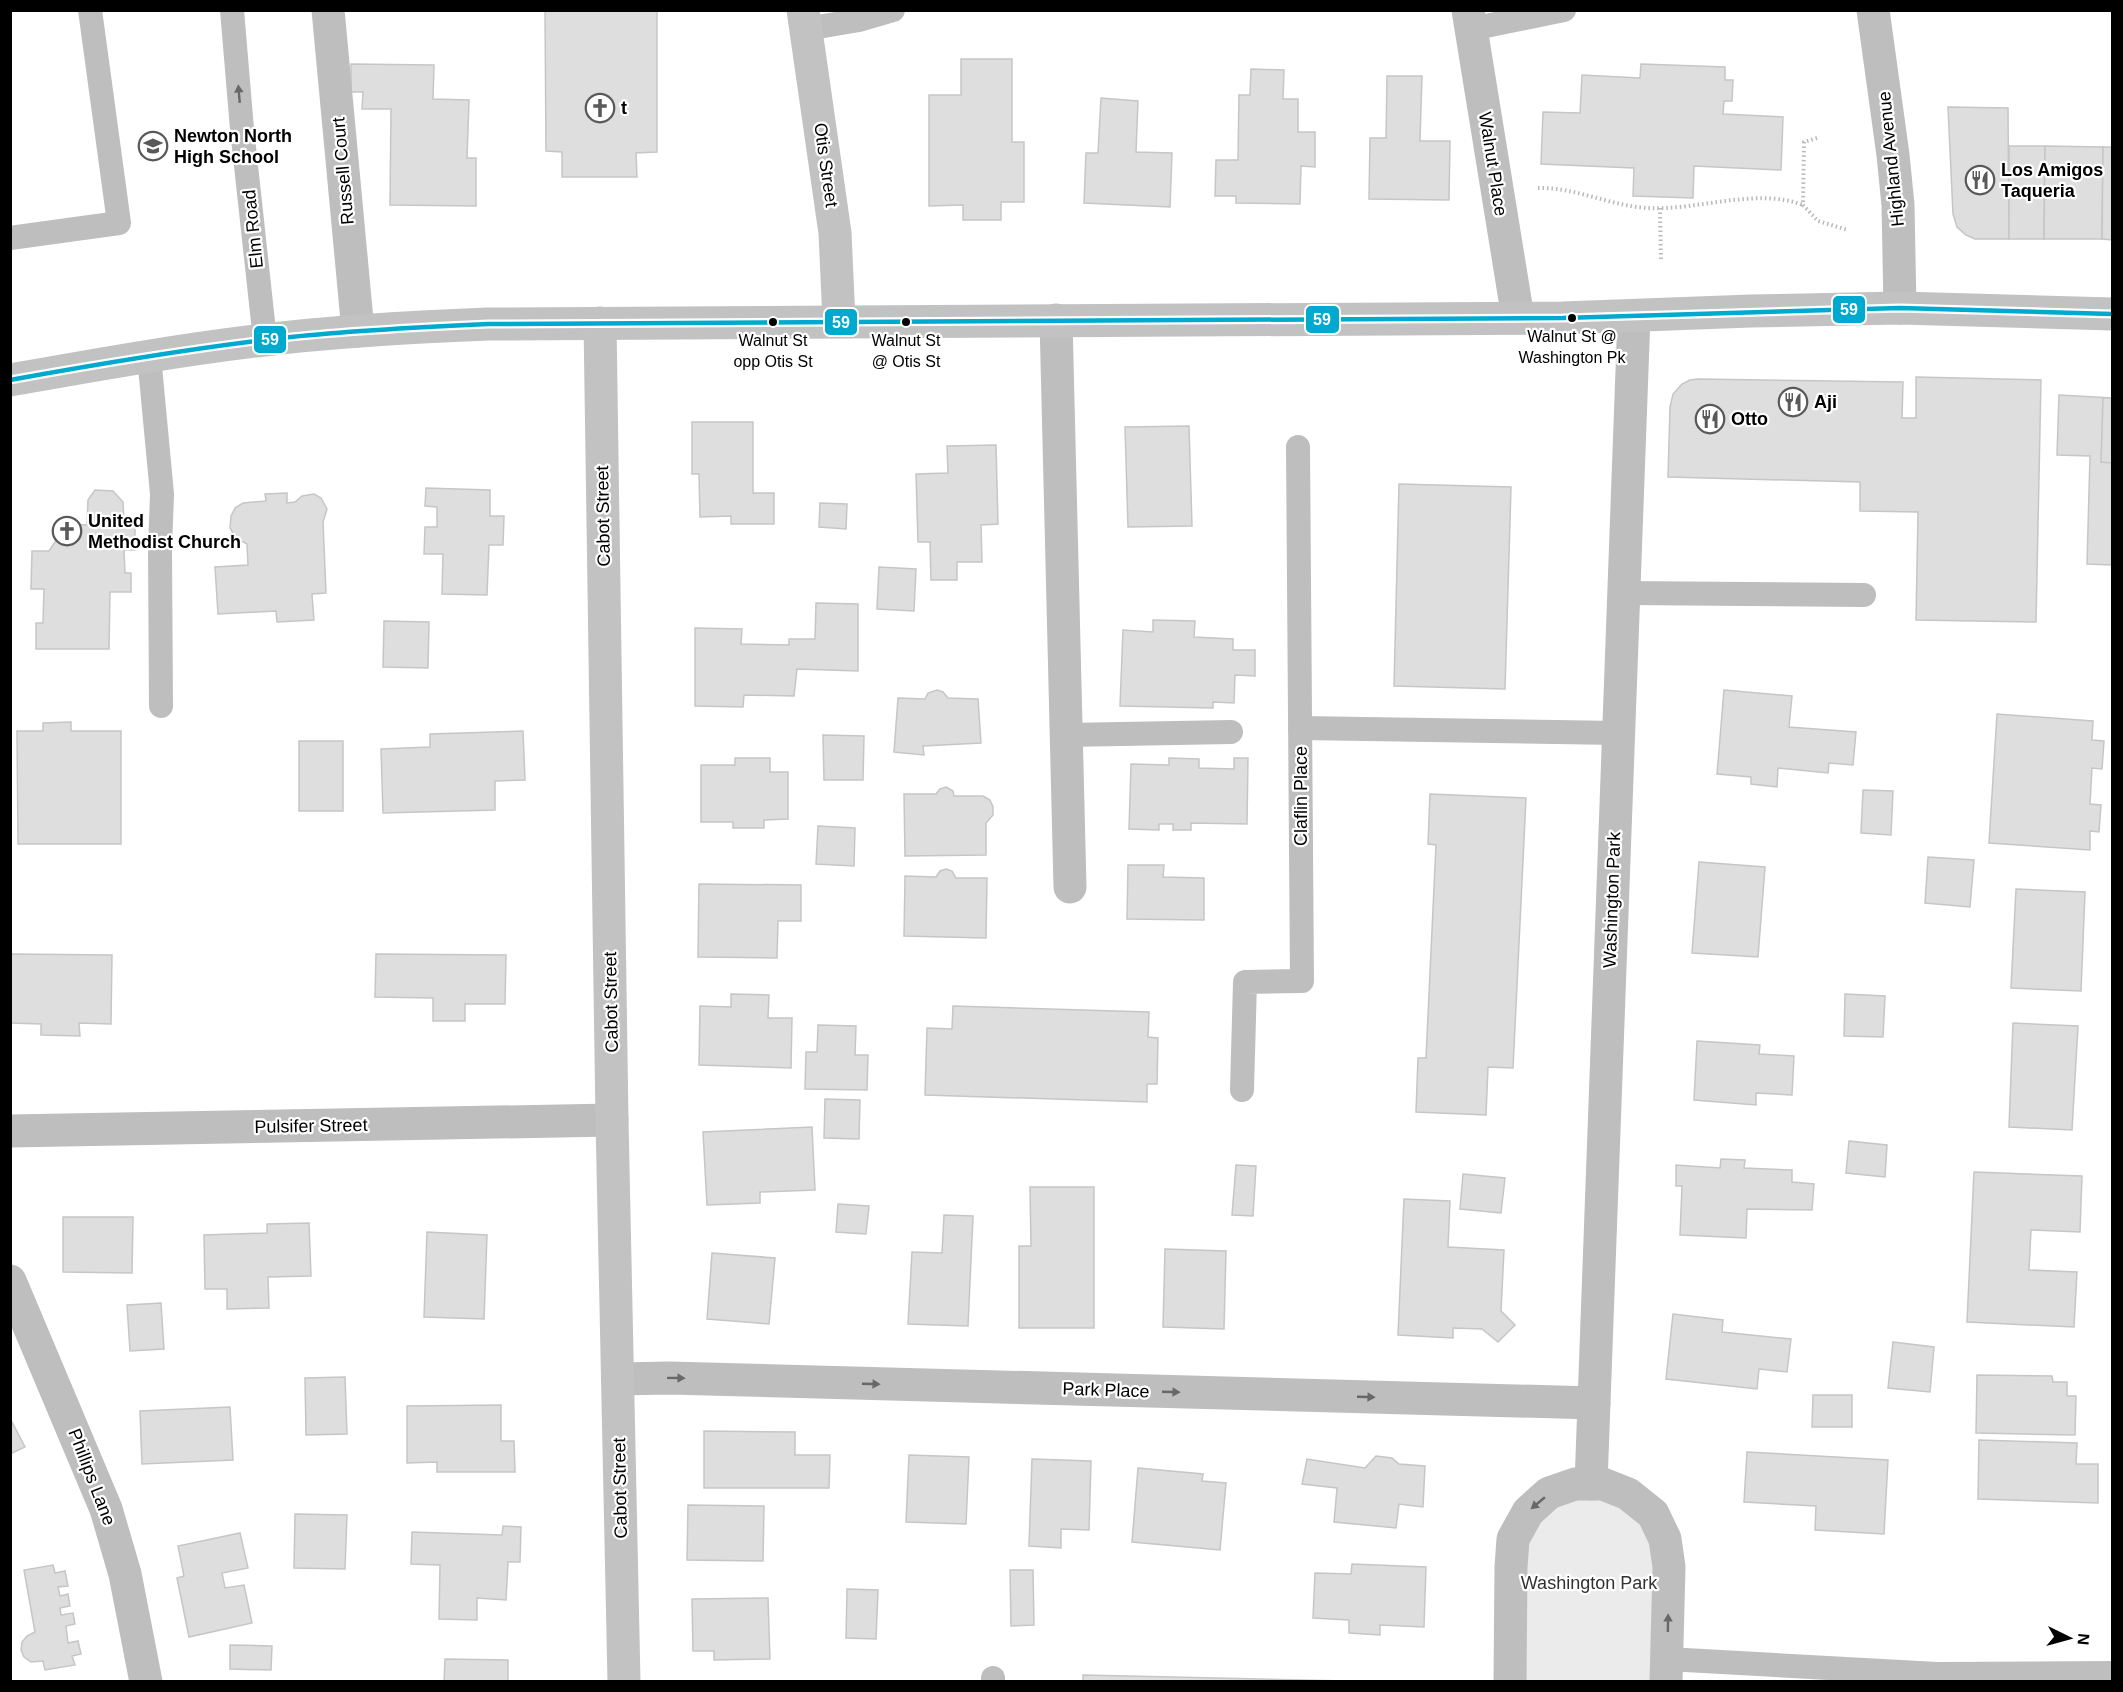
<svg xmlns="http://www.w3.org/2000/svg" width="2123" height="1692" viewBox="0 0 2123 1692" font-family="Arial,sans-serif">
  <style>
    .park { fill: #ebebeb }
    .building { fill: #dedede; stroke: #c6c6c6; stroke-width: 1.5 }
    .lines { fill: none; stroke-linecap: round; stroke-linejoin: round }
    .path { stroke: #b9b9b9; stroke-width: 4; stroke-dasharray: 1.5 3; stroke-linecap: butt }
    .lane { stroke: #bebebe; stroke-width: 24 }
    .street { stroke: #bebebe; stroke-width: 33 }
    .secondary { stroke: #c2c2c2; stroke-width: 33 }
    .bus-1-casing { stroke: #fff; stroke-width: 9 }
    .bus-1 { stroke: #00a9ce; stroke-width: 4.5 }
    .oneway { fill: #686868 }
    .bus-dot { fill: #000; stroke: #fff; stroke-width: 2 }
    .labels { text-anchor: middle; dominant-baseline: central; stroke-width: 4.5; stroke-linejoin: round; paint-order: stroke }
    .bus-label { font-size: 16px; fill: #000; stroke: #fff }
    .poi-label { font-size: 18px; font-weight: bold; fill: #000; stroke: #fff; text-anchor: start }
    .street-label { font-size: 18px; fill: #000; stroke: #fff }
    .park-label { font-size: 18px; fill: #313131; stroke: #fff }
    .line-badge { stroke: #fff; stroke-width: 2 }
    .badge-label { font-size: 16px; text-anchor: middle; font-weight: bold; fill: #fff }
  </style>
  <rect width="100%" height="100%" fill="#fff"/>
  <path class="park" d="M1575,1484L1653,1514L1666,1681L1510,1682L1513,1539Z"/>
  <g class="building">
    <path d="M545,10H657V152L636,153L637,177H562V152L546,151Z"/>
    <path d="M961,59H1012V142H1024V202H1001V220H963V205L929,206V95H961Z"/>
    <path d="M351,64L434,65L433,99L469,100L467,158H476V206L390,205L391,109H362L363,92H351Z"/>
    <path d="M1641,64L1725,67V80H1733L1732,101H1724L1723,114L1783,117L1781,170L1694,166L1693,198L1633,196L1634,168L1541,164L1543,112L1580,113L1582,75L1640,78Z"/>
    <path d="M1251,69L1284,70L1283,99H1298V132H1315V167L1301,166L1300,204L1236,203V196H1215L1216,160H1238L1239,95H1250Z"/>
    <path d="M1387,76H1422L1420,141H1450L1449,200L1369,199L1370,138H1386Z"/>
    <path d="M1101,98L1138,101L1136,152L1172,153L1170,207L1084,203L1086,153H1098Z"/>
    <path d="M1948,107L2008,108L2009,239H1975L1966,235L1957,227L1953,214Z"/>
    <path d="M2009,146H2045L2044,239H2009Z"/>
    <path d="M2045,146L2103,147L2102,239H2044Z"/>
    <path d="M2103,147H2112V240L2102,239Z"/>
    <path d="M1916,377L2041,380L2036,622L1916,620L1918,512L1860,511V482L1668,477L1670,407L1673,394L1682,384L1690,380L1698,379L1903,382L1902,418H1916Z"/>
    <path d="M2059,395L2112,398V565L2087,564L2090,456L2057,455Z"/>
    <path d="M2103,398H2112V463L2101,462Z"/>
    <path d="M692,422H753V493H774V524H731V516L700,517L699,474H692Z"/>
    <path d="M1189,426L1192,526L1128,527L1125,427Z"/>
    <path d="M996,445L998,524L981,525L982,562H957V580H931L930,542H918L916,474L948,473L947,446Z"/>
    <path d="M1399,484L1511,487L1505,689L1394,686Z"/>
    <path d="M426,488L490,490V516H504L503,545H489L487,595L442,594L443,554H424L425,527H437V507L425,506Z"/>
    <path d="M95,490L113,491L123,502L124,522H135V550H124L125,573H131V592H110L109,649H36V623H43L44,589H31L32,551H49L55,542L65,539V524L87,525L88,500Z"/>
    <path d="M287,493V503L295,502L302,496L314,494L321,498L327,509L323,522L326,593L312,594L314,620L277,622L276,611L218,614L215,567L248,565L247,544L236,538L230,528L231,516L235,508L243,503L266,501L265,494Z"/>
    <path d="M820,503L847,504L846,529L819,527Z"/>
    <path d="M879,567L916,569L914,611L877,609Z"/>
    <path d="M816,603L858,604V671L797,669L794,696L744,695L743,707L695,706V628L742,629L741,644L789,645V639H815Z"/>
    <path d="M1153,620L1195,621L1194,637L1233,639V650H1255V676L1235,675L1234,703L1213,702V708L1120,706L1123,630L1153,632Z"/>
    <path d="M384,621L429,622L428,668L383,667Z"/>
    <path d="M937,690L943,692L948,698L978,699L981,743L923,746L924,755L894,752L898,698L925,699L928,693Z"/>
    <path d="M1724,690L1792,696L1789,727L1856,732L1853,765L1829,763L1828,773L1778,768L1777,787L1751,784V777L1717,774Z"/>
    <path d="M1997,714L2093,721L2092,740L2104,741L2102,769L2092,768L2090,804L2101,805L2099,832L2090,831V850L1989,843Z"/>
    <path d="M71,722V731H121V844H18L17,731H43V723Z"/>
    <path d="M523,731L525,780L495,781V810L383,813L381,749L430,747V734Z"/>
    <path d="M823,735L864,736L863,780H824Z"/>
    <rect x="299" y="741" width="44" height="70"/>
    <path d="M735,758H770V772H788V819L764,820V828H733V822H701V765H735Z"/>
    <path d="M1169,758L1199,759V768L1234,769V758H1248L1247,824L1191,823V830H1173V824H1159V830L1129,829L1131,764L1169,765Z"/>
    <path d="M946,787L953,791L954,796H983L990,800L993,807V815L986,823V855L905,856L904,794H936L940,789Z"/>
    <path d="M1863,790L1893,791L1891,835L1861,833Z"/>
    <path d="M1430,794L1526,798L1513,1068L1488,1067L1486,1115L1416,1112L1418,1058H1426L1436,845L1428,844Z"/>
    <path d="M818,826L855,828L854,866L816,864Z"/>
    <path d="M1928,857L1974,860L1970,907L1925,903Z"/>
    <path d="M1699,862L1765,867L1758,957L1692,953Z"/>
    <path d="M1128,865H1164L1163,877L1204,878V920L1127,919Z"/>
    <path d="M946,869L952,871L956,878H987L986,938L904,936L905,876L936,877L940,871Z"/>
    <path d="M699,884L801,885V921H778L777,958L698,957Z"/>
    <path d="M2016,889L2085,892L2081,991L2011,988Z"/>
    <path d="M10,954L112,955L111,1024L79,1023L80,1036L41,1035V1024L10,1023Z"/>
    <path d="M376,954L506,955L505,1004H465V1021H433V998L375,997Z"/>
    <path d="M731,994L769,995L768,1018H792L791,1068L699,1065L700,1006L731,1007Z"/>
    <path d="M1845,994L1885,996L1883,1037L1844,1036Z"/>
    <path d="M953,1006L1149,1012L1148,1037L1158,1038L1157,1084H1147V1102L925,1095L927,1028L952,1029Z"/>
    <path d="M2013,1023L2078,1026L2072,1130L2009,1127Z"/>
    <path d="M818,1025L856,1026L855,1055H868L867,1090L805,1089L806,1052H817Z"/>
    <path d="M1697,1041L1760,1045L1759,1054L1794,1056L1792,1095L1756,1093V1105L1694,1100Z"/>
    <path d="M825,1099L860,1100L859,1139L824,1138Z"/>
    <path d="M812,1127L815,1190L760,1192V1203L707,1205L703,1132Z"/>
    <path d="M1849,1141L1887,1145L1885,1177L1846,1173Z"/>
    <path d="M1721,1159L1745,1160L1744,1168L1792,1170V1182L1814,1184L1812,1210L1747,1209L1746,1238L1680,1235L1682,1186H1676V1165L1720,1168Z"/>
    <path d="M1236,1165L1256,1166L1253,1216L1232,1215Z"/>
    <path d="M1974,1172L2082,1176L2080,1232L2031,1230L2029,1270L2077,1272L2074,1327L1967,1322Z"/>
    <path d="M1463,1174L1505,1178L1501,1213L1460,1209Z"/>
    <path d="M1030,1187H1094V1328H1019V1246H1031Z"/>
    <path d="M1404,1199L1450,1201L1448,1247L1504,1250L1501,1311L1515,1325L1498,1342L1482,1329L1453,1328V1338L1398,1335Z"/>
    <path d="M838,1204L869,1206L866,1234L836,1232Z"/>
    <path d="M944,1215L973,1216L968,1326L908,1324L912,1252L942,1253Z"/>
    <path d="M63,1217H133L132,1273L63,1272Z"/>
    <path d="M309,1223L311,1276L268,1277L269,1308L227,1309V1289H205L204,1235L267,1233V1224Z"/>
    <path d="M427,1232L487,1235L484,1319L424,1317Z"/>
    <path d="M1165,1249L1226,1251L1224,1329L1163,1327Z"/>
    <path d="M712,1253L775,1258L769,1324L707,1319Z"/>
    <path d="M161,1303L164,1349L130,1351L127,1305Z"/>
    <path d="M1673,1314L1723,1320L1722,1332L1791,1339L1787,1372L1759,1369L1757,1389L1666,1379Z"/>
    <path d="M1893,1342L1934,1347L1930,1392L1888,1388Z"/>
    <path d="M1977,1375L2052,1376L2053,1382H2067V1396H2076L2075,1435L1976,1433Z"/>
    <path d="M345,1377L347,1434L306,1435L305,1378Z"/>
    <path d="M1813,1395H1852V1427H1812Z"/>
    <path d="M501,1405V1441H514L515,1472H437V1462L407,1463V1406Z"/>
    <path d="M230,1407L233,1460L142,1464L140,1411Z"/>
    <path d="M10,1418L25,1447L10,1454Z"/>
    <path d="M704,1431L795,1432V1455H830L829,1488H704Z"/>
    <path d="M1979,1440L2077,1443L2076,1464H2098V1503L1978,1499Z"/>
    <path d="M1747,1452L1888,1460L1884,1534L1815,1530L1816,1506L1744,1502Z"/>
    <path d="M909,1455L969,1457L966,1524L906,1522Z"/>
    <path d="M1376,1456L1392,1458L1399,1464L1425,1466L1423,1507L1399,1504L1396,1528L1334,1522L1337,1488L1302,1484L1307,1459L1365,1468Z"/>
    <path d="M1032,1459L1091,1461L1089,1530L1061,1529V1548L1029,1546Z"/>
    <path d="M1138,1468L1203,1474L1202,1481L1226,1483L1220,1550L1132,1542Z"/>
    <path d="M688,1505L764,1506L763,1561L687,1560Z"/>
    <path d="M295,1514L347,1515L345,1569L294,1568Z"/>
    <path d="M503,1526L521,1527L520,1562H508L506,1600L477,1598V1620L439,1619L440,1565L411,1564L412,1532L502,1535Z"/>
    <path d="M240,1533L248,1568L222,1573L225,1588L244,1585L252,1623L189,1637L177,1578L184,1576L178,1546Z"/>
    <path d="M1352,1564L1426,1567L1424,1627L1380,1625V1635L1349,1633V1620L1313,1618L1315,1573L1351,1574Z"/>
    <path d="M53,1565L55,1573L65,1571L68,1586L58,1587L60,1596L68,1594L70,1606L60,1608L61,1615L73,1613L75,1624L66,1626L68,1643L78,1641L81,1654L72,1656L75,1665L45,1670L43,1661L31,1662L24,1657L21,1650L22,1642L27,1636L35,1632L24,1570Z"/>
    <path d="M1010,1570H1033L1034,1625L1011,1626Z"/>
    <path d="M847,1589L878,1590L876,1639L846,1638Z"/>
    <path d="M768,1598L770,1659L714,1660V1651H693L692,1599Z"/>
    <path d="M230,1645L272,1646L271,1670L230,1669Z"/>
    <path d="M445,1659L508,1660V1682H444Z"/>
    <path d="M1083,1675L1390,1682H1083Z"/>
  </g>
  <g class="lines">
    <g class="path">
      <path d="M1817,138L1804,142L1803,205L1818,221L1848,230"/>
      <path d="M1538,188C1575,187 1611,206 1647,208C1697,211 1756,187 1803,205"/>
      <path d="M1660,208L1661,262"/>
    </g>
    <g class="lane">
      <path d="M232,10L242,129L265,340"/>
      <path d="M806,29L859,20L893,10"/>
      <path d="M1471,29L1564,10"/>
      <path d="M10,238L119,223L90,10"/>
      <path d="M149,356L162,494L160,549L161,706"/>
      <path d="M1625,593L1864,595"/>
      <path d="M1300,728L1618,733"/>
      <path d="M1066,735L1231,732"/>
      <path d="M1242,1090L1245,982L1302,981L1298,447"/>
      <path d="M1667,1659L1937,1674L2112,1673"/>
      <path d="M993,1682V1678"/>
    </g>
    <g class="street">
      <path d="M328,10L358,331"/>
      <path d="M1468,10L1518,318"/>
      <path d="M1873,10L1893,155L1898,205L1900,308"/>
      <path d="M1056,320L1070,887"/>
      <path d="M10,1131L612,1120"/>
      <path d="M10,1281L106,1509L125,1574L146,1682"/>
      <path d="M618,1379L669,1378L1594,1403"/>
      <path d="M1591,1484L1634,316"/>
      <path d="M1510,1682L1511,1567L1513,1539L1528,1512L1549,1493L1575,1484H1603L1628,1494L1653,1514L1665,1539L1669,1567L1666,1682"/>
    </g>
    <g class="secondary">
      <path d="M803,10L835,233L839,321"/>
      <path d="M600,323L612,1120L624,1682"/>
      <path d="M10,380C95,365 179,350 264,340C338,331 413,327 488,324L1563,318L1751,311L1900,308L2112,314"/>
    </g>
    <g class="bus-1-casing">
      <path id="bus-1" d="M10,380C104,363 197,347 291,337C357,330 422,327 488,324L1563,318L1900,308L2112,314"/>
    </g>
    <use href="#bus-1" class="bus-1"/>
  </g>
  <defs><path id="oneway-solid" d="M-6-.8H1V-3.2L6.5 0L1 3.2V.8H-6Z" transform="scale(1.5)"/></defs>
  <g class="oneway">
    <use href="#oneway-solid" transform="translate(239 94) rotate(-95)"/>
    <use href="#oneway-solid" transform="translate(676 1378) rotate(1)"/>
    <use href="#oneway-solid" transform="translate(871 1384) rotate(2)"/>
    <use href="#oneway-solid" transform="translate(1171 1392) rotate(2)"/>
    <use href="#oneway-solid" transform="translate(1366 1397) rotate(2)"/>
    <use href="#oneway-solid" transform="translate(1538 1503) rotate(140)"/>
    <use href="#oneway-solid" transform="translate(1668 1623) rotate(-89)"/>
  </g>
  <defs>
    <g id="church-ring" transform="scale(1.5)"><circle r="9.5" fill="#fff" stroke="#595959" stroke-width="1.5"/><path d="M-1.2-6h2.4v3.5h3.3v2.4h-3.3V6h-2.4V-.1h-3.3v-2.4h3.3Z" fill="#595959"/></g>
    <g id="school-ring" transform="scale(1.5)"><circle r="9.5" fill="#fff" stroke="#595959" stroke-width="1.5"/><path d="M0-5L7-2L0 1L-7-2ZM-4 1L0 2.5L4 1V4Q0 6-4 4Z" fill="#595959"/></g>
    <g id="restaurant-ring" transform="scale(1.5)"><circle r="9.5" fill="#fff" stroke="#595959" stroke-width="1.5"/><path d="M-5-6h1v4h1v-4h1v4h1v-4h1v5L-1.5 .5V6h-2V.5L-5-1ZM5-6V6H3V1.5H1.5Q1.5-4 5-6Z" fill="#595959"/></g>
  </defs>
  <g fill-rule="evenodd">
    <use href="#church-ring" x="600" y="108"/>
    <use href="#school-ring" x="153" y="146"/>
    <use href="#restaurant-ring" x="1980" y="180"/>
    <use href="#restaurant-ring" x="1793" y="402"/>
    <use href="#restaurant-ring" x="1710" y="419"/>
    <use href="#church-ring" x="67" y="531"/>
  </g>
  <g class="bus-dot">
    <circle cx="1572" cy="318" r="5"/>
    <circle cx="773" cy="322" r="5"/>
    <circle cx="906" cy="322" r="5"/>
  </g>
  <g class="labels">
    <g class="bus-label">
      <text x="1572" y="336">Walnut St @<tspan x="1572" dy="21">Washington Pk</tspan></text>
      <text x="773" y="340">Walnut St<tspan x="773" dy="21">opp Otis St</tspan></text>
      <text x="906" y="340">Walnut St<tspan x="906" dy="21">@ Otis St</tspan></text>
    </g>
    <g class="poi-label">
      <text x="621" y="108">t</text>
      <text x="174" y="136">Newton North<tspan x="174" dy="21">High School</tspan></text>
      <text x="2001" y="170">Los Amigos<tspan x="2001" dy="21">Taqueria</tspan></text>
      <text x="1814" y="402">Aji</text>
      <text x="1731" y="419">Otto</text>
      <text x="88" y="521">United<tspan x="88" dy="21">Methodist Church</tspan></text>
    </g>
    <g class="street-label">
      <text transform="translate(1891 159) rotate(-96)">Highland Avenue</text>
      <text transform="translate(1493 164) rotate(81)">Walnut Place</text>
      <text transform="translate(826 165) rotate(82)">Otis Street</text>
      <text transform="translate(343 171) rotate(-95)">Russell Court</text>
      <text transform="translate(253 229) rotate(-96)">Elm Road</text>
      <text transform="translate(603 516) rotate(-91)">Cabot Street</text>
      <text transform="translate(1301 796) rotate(-90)">Claflin Place</text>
      <text transform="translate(1612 900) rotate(-88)">Washington Park</text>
      <text transform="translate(611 1002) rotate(-91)">Cabot Street</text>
      <text transform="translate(311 1126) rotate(-1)">Pulsifer Street</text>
      <text transform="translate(1106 1390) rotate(2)">Park Place</text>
      <text transform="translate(92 1477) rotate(69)">Phillips Lane</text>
      <text transform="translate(620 1488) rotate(-91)">Cabot Street</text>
    </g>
    <g class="park-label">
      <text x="1589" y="1583">Washington Park</text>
    </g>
  </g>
  <g class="line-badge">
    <rect x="1832" y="295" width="34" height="29" rx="6" fill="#00a9ce"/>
    <rect x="1305" y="305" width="35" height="29" rx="6" fill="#00a9ce"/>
    <rect x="824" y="308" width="34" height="28" rx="6" fill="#00a9ce"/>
    <rect x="253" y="325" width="34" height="29" rx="6" fill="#00a9ce"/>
  </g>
  <g class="badge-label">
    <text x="1849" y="315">59</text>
    <text x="1322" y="325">59</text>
    <text x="841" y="328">59</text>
    <text x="270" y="345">59</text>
  </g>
  <rect width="2123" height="1692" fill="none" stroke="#000000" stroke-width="24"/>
  <g transform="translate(2069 1638) rotate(95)" stroke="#ffffff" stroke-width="4.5" paint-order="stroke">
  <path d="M0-4.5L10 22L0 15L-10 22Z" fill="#000000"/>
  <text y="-9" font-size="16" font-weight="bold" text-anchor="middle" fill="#000000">N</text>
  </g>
</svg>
